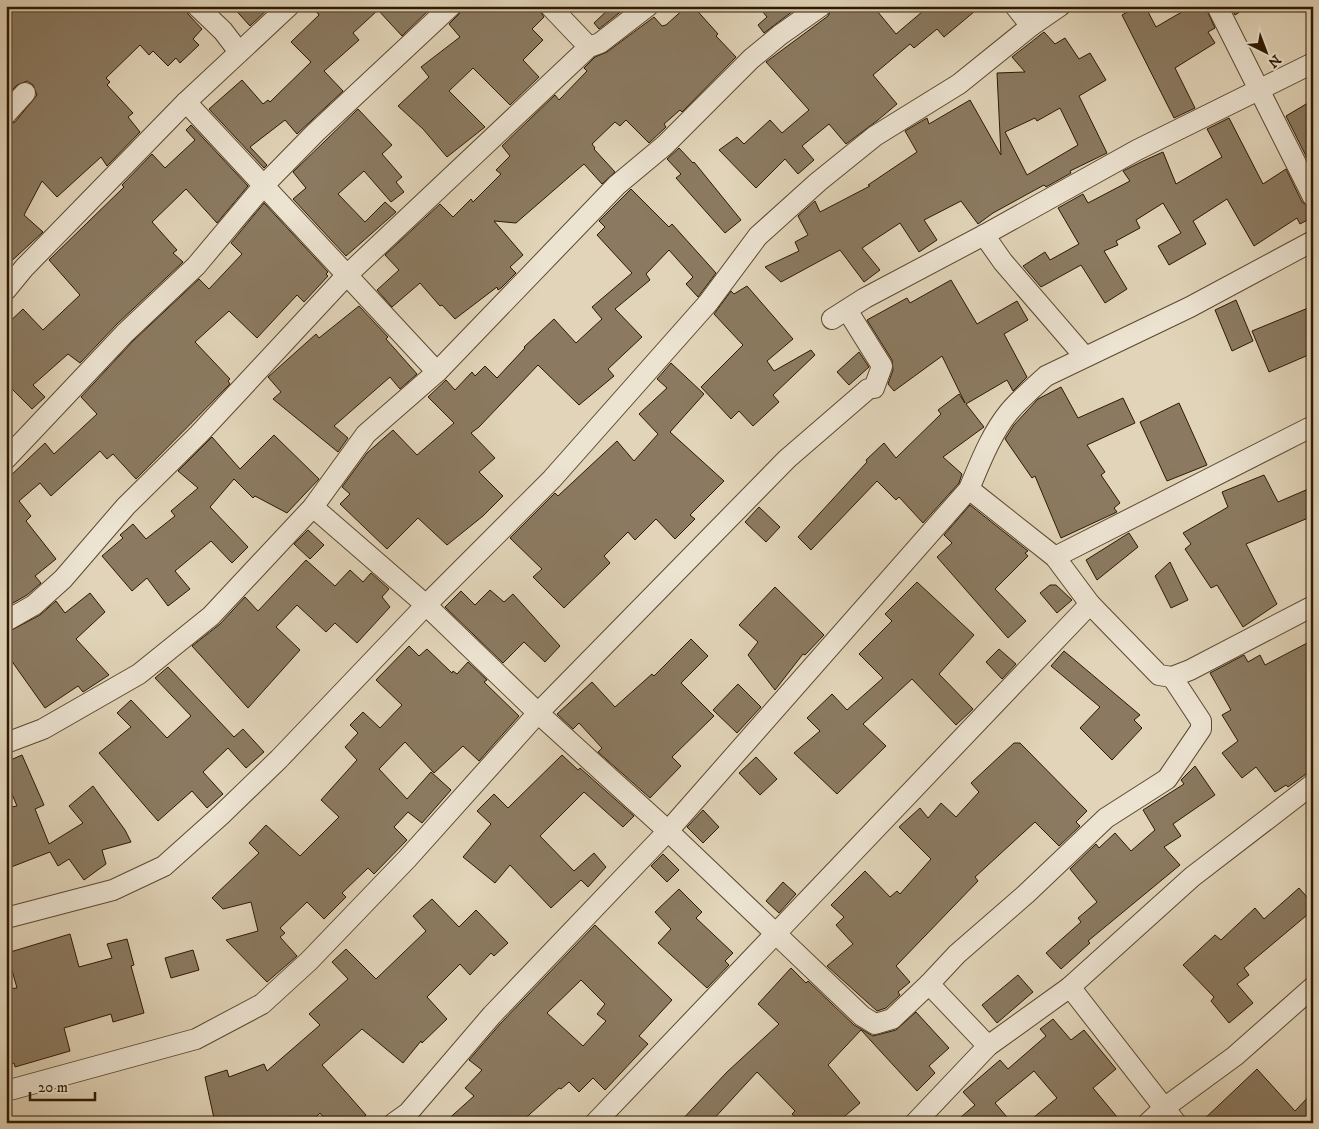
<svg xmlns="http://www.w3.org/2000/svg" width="1319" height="1129" viewBox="0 0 1319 1129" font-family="'IM FELL DW Pica',serif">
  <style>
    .building { fill: #8b7a61; stroke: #2e1902; fill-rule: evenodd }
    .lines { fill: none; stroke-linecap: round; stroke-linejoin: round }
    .street-casing { stroke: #5b4830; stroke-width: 22 }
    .street { stroke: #ece3d1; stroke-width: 20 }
  </style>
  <rect width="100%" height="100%" fill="#e1d4b8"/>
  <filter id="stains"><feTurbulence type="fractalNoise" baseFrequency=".004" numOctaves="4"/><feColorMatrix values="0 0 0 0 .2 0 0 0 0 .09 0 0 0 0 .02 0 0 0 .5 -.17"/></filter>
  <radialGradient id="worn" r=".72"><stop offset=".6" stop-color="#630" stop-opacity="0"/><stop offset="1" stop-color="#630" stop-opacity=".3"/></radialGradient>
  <g class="building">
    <path d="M18,6H185L188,14L202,29L193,39L199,45L180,63L176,58L168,66L153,51L149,55L140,45L106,78L110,82L107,85L133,113L128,117L140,132L107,166L101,157L57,197L42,181L24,215L43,232L6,266V126L15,122L37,95L33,85L27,81L17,85L6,96V17Z"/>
    <path d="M232,6H271L250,26Z"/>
    <path d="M312,6H433L402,36L378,10L353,33L359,40L324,71L343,91L297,134L285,120L250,147L267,165L264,168L209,109L242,80L263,104L268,100L270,102L311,62L291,42L319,15Z"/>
    <path d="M463,6H537L544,17L532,29L543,40L523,60L539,77L510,105L473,68L449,91L485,127L447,157L423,129L398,106L429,77L421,67L460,37L449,24L459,14Z"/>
    <path d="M612,6H628L599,29L594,23Z"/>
    <path d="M687,6H693L718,34L716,36L736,57L682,112L680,110L664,124L666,127L649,143L626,120L620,126L615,122L592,144L595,148L594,149L615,172L602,184L584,164L516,223L494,221L523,255L510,267L516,273L501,288L498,290L497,287L455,319L442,305L440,306L420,283L392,307L377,290L399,270L385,255L440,204L453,217L471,199L473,202L501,174L496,170L510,156L502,146L555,95L559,100L587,71L584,68L595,57L607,52L654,17L662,26L666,25Z"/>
    <path d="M758,6H789L793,11L764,33L758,25L767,17Z"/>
    <path d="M833,6H873L896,34L929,6H981L944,37L937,29L914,48L910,44L873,75L897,104L878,120L846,144L829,124L802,146L814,160L798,174L785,159L756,188L719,150L737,137L744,144L770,120L782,133L809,110L766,62L828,16Z"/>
    <path d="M1138,6H1145L1156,27L1192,6H1205L1215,28L1208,32L1215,43L1175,68L1195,108L1174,118L1122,15Z"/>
    <path d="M1230,6H1249L1235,15Z"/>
    <path d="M1044,32L1055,44L1065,38L1079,59L1090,53L1106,80L1079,96L1107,153L1070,171L1071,173L1046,187L1044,185L993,213L978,224L961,201L924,220L937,240L919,252L900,223L862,248L880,270L864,282L840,250L781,282L765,267L799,251L795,242L808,235L798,216L815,201L820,212L870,186L868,185L917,152L905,131L927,118L929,124L970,100L1001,155L997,73L1025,72L1012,57ZM1060,108L1078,145L1027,175L1005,132L1035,118L1037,121Z"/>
    <path d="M1313,100V170L1286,116Z"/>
    <path d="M358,109L392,145L382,154L402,177L396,182L404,192L391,202L364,171L338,194L365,222L385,202L396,212L346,256L293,199L306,188L293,172Z"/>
    <path d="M1229,118L1263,184L1286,169L1302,202L1313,209V217L1300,224L1297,218L1254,246L1227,199L1193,221L1206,244L1169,265L1158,246L1181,233L1163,203L1136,220L1140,228L1116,241L1118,245L1104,251L1127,289L1105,303L1081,265L1041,287L1023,266L1045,252L1050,260L1079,244L1058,208L1083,194L1088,203L1130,181L1123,171L1143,161L1163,152L1176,184L1222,157L1207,129Z"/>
    <path d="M191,125L248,186L217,223L186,189L152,222L177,250L173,253L183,262L117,324L80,363L68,354L33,385L45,397L32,409L6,383V325L23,309L43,330L80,295L49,260L124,187L122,185L152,154L165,168L195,140L186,130Z"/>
    <path d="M679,148L693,163L694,162L741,220L725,233L676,178L681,174L667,159Z"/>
    <path d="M631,189L669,227L672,224L716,273L698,297L686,284L693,277L669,250L646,274L650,280L615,309L642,337L608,369L614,376L579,405L538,365L479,427L471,433L495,458L479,472L503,496L483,516L447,545L418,518L387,549L340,504L350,494L342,487L367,453L393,430L417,455L454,423L428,397L446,380L455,390L472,372L475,376L485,366L497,378L525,348L524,347L554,319L576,343L602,319L592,307L632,273L597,235L605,227L599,221Z"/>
    <path d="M264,203L328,272L326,274L328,276L304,302L297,295L257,338L229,311L195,342L230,379L228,381L230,384L136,479L113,454L107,459L100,451L51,496L40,483L19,501L31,516L26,521L56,559L35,576L41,583L27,595L6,607V480L45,443L54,454L97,414L81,397L133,341L199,279L209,289L242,254L231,243Z"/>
    <path d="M951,280L977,324L1017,301L1028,320L1004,334L1027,377L1013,391L1007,380L966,404L984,427L943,457L962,474L959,483L923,523L899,497L896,500L877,481L811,550L798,537L867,462L866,460L884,443L896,458L941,414L938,410L959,394L965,403L942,356L894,391L888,384L893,370L892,360L867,320L907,298L910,303Z"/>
    <path d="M747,286L793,339L767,361L774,371L811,350L815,355L773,395L779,402L753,426L739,411L731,419L701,387L743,345L714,314L731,291L734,294Z"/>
    <path d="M1236,300L1253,341L1232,351L1215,310Z"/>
    <path d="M359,306L388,337L386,339L417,374L400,389L390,377L334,426L348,438L338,452L273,399L281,392L268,377L316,334L319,338Z"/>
    <path d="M1313,306V353L1269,372L1252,331Z"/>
    <path d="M859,352L869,367L849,385L837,372Z"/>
    <path d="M671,363L704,394L670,432L724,481L690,515L695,519L675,539L656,519L635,540L628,532L604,556L610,563L564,608L533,577L542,569L510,538L555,493L558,496L617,441L634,461L658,434L639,414L667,388L657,379Z"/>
    <path d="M1061,387L1078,418L1123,398L1135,423L1087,445L1105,472L1101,475L1120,503L1114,508L1117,512L1061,538L1035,476L1032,478L1005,439L1014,425L1038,399Z"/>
    <path d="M1179,403L1207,465L1167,481L1140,422Z"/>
    <path d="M274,435L319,479L287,513L255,496L253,498L234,479L210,507L248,547L232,563L211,541L175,571L190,589L168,606L147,578L132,591L102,556L123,538L120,535L133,524L146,539L175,516L171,511L198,488L178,471L212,437L240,469Z"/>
    <path d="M1264,475L1278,502L1313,487V516L1246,544L1277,604L1243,627L1217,585L1211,588L1185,549L1191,544L1183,533L1228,507L1222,492Z"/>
    <path d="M970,505L1028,551L1025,553L1028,556L995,589L1026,621L1008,638L937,557L952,543L944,535Z"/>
    <path d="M759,507L780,527L766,542L745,522Z"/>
    <path d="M308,530L324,545L310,559L294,544Z"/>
    <path d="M1129,533L1138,547L1097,580L1086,560Z"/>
    <path d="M306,560L335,586L350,570L363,582L371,573L389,589L382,597L390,607L357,643L335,623L326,632L297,605L276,627L300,650L248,708L192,646L220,624L245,597L258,611Z"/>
    <path d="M1170,562L1188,600L1171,608L1155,576Z"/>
    <path d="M917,582L974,635L939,674L973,709L956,725L912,679L863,724L886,746L837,794L794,753L820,731L807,718L832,694L847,710L883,678L859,654L892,621L885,614Z"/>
    <path d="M1050,585H1056L1072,600L1057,613L1040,593Z"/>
    <path d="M775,587L824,635L805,655L803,654L775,690L748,655L758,642L739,625Z"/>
    <path d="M490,590L504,602L513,594L560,646L545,662L524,642L503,663L445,607L461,591L475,605Z"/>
    <path d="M90,593L105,612L76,639L109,675L83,692L78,686L45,708L6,653V633L40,615L56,601L65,613Z"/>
    <path d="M691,639L708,656L681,683L714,716L672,757L681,766L650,798L598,752L602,748L579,723L573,729L557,714L592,682L615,707L652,674L654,676Z"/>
    <path d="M1313,640V769L1288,787L1286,785L1275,792L1256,767L1242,778L1222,753L1238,741L1222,715L1231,710L1210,673L1244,655L1248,662L1260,655L1265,665Z"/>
    <path d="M409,646L419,656L427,649L452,673L453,671L457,674L468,662L487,680L484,682L519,716L479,761L463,746L434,773L405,742L379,769L407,799L431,772L451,790L422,823L408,812L394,827L407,840L374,874L368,868L342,893L346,897L324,919L307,902L280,928L285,933L280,937L297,956L267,982L226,940L258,931L251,902L223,909L212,898L259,853L249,843L266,825L300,856L339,817L321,800L357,760L345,747L358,733L350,725L363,712L380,728L402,705L376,680Z"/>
    <path d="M999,649L1016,664L1002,679L986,662Z"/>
    <path d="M1064,651L1140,715L1134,720L1142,728L1112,760L1080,728L1100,707L1051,666Z"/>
    <path d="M168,667L234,737L243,729L264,752L246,768L228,748L203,772L223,794L207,808L192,791L158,821L99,753L131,727L117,713L131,700L167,738L191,716L155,678Z"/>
    <path d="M738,684L761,707L737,733L713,710Z"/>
    <path d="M1014,743H1020L1087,811L1076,822L1080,826L1059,846L1035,822L975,877L978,881L896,966L910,982L898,992L900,995L886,1008L877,1011L827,966L853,944L836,925L844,917L831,905L865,871L890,897L897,891L900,894L931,859L899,827L920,808L928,818L941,803L956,817L979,792L971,783Z"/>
    <path d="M22,755L44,805L35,809L49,844L83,823L69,806L93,786L125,830L131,842L102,850L106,864L84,880L69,859L58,866L50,852L6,869V808L17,806L6,780V762Z"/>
    <path d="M562,755L578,770L580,768L634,816L623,827L584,792L540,836L574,871L594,853L606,867L588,887L581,880L551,908L510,865L495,883L463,857L491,824L477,811L494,794L508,808Z"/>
    <path d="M756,757L777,779L760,795L739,773Z"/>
    <path d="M1195,766L1215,795L1173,824L1181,836L1164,847L1180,865L1088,941L1090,943L1061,969L1046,953L1081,922L1078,918L1097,902L1070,869L1096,844L1099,848L1115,833L1131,851L1155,830L1143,810L1184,784L1181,780Z"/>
    <path d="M703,810L719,827L703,843L687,827Z"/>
    <path d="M663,854L679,870L667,882L651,866Z"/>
    <path d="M783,882L796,894L779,913L766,901Z"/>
    <path d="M1299,888L1313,904V910L1244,968L1249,975L1237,984L1253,1003L1229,1023L1211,1001L1214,997L1183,965L1215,935L1221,940L1255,908L1264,919Z"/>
    <path d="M679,889L702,912L696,918L733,953L725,961L729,965L707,988L658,943L671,929L655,912Z"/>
    <path d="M432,899L459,927L476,910L508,943L494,956L491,953L470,975L460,964L427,997L447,1019L422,1043L421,1041L403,1063L362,1029L322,1065L366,1115L357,1123H328L320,1113L310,1123H215L205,1077L227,1070L229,1077L264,1064L267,1071L320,1025L309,1014L348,979L332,962L346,949L376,979L426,931L413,916Z"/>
    <path d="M595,925L672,1000L639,1036L648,1044L605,1090L593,1078L579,1092L569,1082L561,1089L559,1088L520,1123H444L474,1096L465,1088L482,1070L469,1060L501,1023ZM581,980L605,1004L597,1014L606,1021L583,1046L547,1013Z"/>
    <path d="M70,934L79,967L112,958L107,944L127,939L134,965L131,966L144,1013L113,1022L111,1014L64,1028L70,1051L15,1067L14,1063L6,1066V989L17,988L7,953Z"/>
    <path d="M193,950L199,970L171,978L165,958Z"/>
    <path d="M791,968L806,983L808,981L854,1025L873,1036L896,1030L916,1012L949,1048L929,1066L935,1073L917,1091L861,1030L828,1065L860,1103L837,1123H800L792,1114L795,1111L757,1072L710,1123H679L727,1072L779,1024L758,1004Z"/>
    <path d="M1018,975L1033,992L997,1023L982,1005Z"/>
    <path d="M1053,1019L1071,1040L1084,1030L1116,1069L1093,1088L1122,1123H1027L1057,1098L1034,1071L995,1103L1012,1123H954L975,1105L963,1092L1000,1060L1008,1069L1046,1036L1040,1029Z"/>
    <path d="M1257,1069L1295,1111L1313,1092V1123H1200Z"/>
  </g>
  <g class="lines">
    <g class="street-casing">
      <g id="street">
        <path d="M197,6L223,31L239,52"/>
        <path d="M550,6L589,47"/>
        <path d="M1015,6L1031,26"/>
        <path d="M1217,6L1313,197"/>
        <path d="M186,102L437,372"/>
        <path d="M6,114L25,93"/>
        <path d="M984,235L1003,262L1085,357"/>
        <path d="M6,290L24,268L186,102L289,6"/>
        <path d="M832,319L865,298L984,235L1137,150L1313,63"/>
        <path d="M6,459L125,333L196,266L264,185L315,133L451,6"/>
        <path d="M969,489L1055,557L1090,604L1159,675L1172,677L1190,670L1313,606"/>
        <path d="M313,507L426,605L538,713L668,831L862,1016L875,1024L892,1019L929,984L988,1046"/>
        <path d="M1055,557L1313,426"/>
        <path d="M6,621L34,605L63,579L126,506L199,434L346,276L589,47L600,43L648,6"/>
        <path d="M6,743L43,729L139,674L211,616L313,507L366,434L437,372L617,185L665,145L751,59L780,35L821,6"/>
        <path d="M6,918L113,890L164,866L221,815L279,759L426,605L552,479L708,303L758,236L818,182L875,136L959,84L1031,26L1060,6"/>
        <path d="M929,984L957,954L1026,894L1106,818L1167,779L1201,729V721L1172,677"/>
        <path d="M1070,987L1176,1123"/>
        <path d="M6,1091L196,1039L262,1004L309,961L407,859L538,713L787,459L868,389L874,388L882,366L847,310"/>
        <path d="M394,1123L408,1113L492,1015L668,831L969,489C980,463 991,434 1009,412C1020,399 1033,388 1046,376L1190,307L1313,241"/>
        <path d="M595,1123L1090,604"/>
        <path d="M915,1123L988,1046L1070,987L1192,877L1313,784"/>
        <path d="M1148,1123L1164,1108L1235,1056L1313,987"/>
      </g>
    </g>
    <use href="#street" class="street"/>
  </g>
  <rect width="1319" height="1129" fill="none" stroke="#e1d4b8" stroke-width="25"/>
  <rect x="8" y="8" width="1304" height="1114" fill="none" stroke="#2e1902" stroke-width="2.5"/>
  <rect x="12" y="12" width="1294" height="1104" fill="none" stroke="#2e1902"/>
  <g transform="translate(1266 52) rotate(138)" stroke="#ece3d1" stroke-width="4" paint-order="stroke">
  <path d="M0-4L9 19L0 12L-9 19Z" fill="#2e1902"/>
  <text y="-8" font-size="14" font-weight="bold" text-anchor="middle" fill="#2e1902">N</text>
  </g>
  <path d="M30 1092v8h65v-8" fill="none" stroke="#2e1902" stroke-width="2.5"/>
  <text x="38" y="1092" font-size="15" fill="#2e1902" stroke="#ece3d1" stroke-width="4" paint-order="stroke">20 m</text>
  <rect width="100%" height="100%" filter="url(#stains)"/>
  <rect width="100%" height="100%" fill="url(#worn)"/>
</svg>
